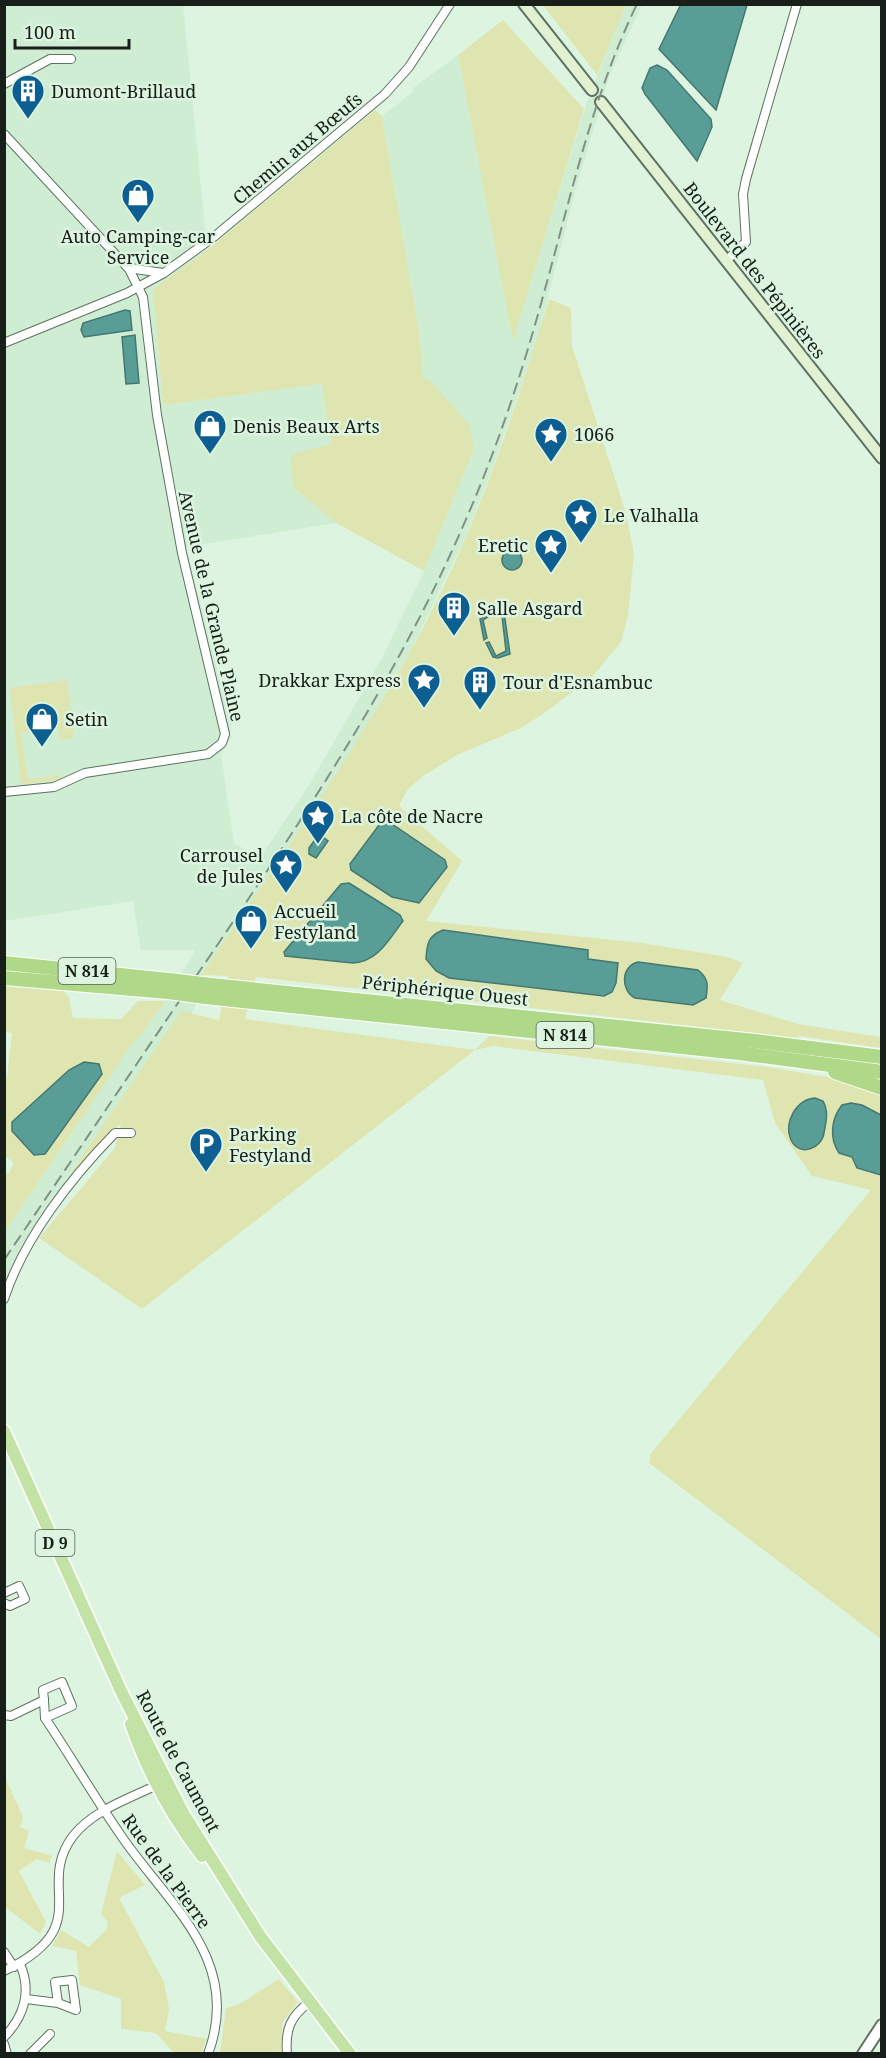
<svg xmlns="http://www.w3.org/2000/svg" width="886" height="2058" viewBox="0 0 886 2058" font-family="'Noto Serif',serif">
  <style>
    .built { fill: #ceedd3 }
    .green { fill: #dfe5b0 }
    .water { fill: #589e97; stroke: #447871; stroke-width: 1.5 }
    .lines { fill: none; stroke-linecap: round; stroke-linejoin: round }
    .minor-casing { stroke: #5d7260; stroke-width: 10 }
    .tertiary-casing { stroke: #5d7260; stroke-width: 14 }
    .secondary-casing { stroke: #5d7260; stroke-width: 14 }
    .primary-casing { stroke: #fff; stroke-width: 15 }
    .trunk-casing { stroke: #fff; stroke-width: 16 }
    .minor { stroke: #fff; stroke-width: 8 }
    .tertiary { stroke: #fff; stroke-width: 10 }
    .secondary { stroke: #e1f1d2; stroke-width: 10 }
    .primary { stroke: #c3e2a6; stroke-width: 12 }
    .trunk { stroke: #afd888; stroke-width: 14 }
    .rail { stroke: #819284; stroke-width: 2; stroke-dasharray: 12 6; stroke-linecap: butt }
    .trunk-bridge-casing { stroke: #fff; stroke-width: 16; stroke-linecap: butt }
    .trunk-bridge { stroke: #afd888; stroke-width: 14 }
    .labels { text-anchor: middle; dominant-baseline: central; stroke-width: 5; stroke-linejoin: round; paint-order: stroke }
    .shield { fill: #ddf5e0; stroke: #525f54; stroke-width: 1.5 }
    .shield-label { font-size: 16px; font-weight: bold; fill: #171f18 }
    .poi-label { font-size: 18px; fill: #171f18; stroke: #ddf5e0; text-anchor: start }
    .street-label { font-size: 18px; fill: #171f18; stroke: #ddf5e0 }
  </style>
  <rect width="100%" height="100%" fill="#ddf5e0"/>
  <path class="built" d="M5,5H183L207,250L153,289L163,405L322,384L331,444L293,487L336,523L186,547L231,723V738L221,754L234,844L261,856L309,785L382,658L424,571L474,449L423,379L419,332L382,116L413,92L412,89L458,55L513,339L588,99L626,5H642L609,77L577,185L537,340L494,464L464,540L412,648L342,768L204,971L195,1008L114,1126L41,1222L15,1262L5,1288V1232L123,1057L166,1001L195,950H141L133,901L5,921Z"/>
  <g class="green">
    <path d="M543,5H626L597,75Z"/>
    <path d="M503,20L584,109L513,341L458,55Z"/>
    <path d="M375,110L382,116L419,332L423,379L428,378L469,425L474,449L424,571L336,523L293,487L291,455L331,444L322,384L163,405L153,289L207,250Z"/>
    <path d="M549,299L571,308L572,346L626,513L634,554L628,615L621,642L592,677L543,714L519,729L457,755L423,776L408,789L399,806L462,861L426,921L642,943L728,957L743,963L720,1000L798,1024L881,1037V1048L798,1036L797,1038L256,977L245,1019L475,1050L489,1036L768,1067L833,1078L877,1094L881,1092V1639L649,1463L651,1453L871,1190L812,1176L775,1123L763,1080L493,1046L475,1050L142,1309L39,1238L115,1148L121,1123L70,1174L181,1011L219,1020L228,976L203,975L204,971C275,865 349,761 411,650C472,541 513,418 549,299Z"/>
    <path d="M67,680L74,738L60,740L59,729L21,733L28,779L63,775L55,781L21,784L10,688Z"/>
    <path d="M5,986L64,991L69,997L73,1018L121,1019L138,1001H166L123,1057L5,1232V1173H9L14,1163L5,1156V1077H7L12,1033L5,1032Z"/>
    <path d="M4,1775L23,1817L20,1827L29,1831L24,1848L52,1856L49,1863L37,1859L19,1871L46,1922L40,1934L5,1907Z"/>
    <path d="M117,1851L145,1885L119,1898L164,1982L169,2009L165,2031L207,2039L201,2053H174L156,2033L121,2029V1999L80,1985L76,1951L52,1946L61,1930L89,1947L106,1930L108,1922L101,1914Z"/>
    <path d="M279,1979L298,2002L283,2022L281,2050L277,2053H220L226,2008L238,2005Z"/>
  </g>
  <g class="water">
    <path d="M681,4L747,5L716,110L659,49Z"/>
    <path d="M657,65L667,70L711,119L712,127L697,161L645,94L642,88L650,68Z"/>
    <path d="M125,310L130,311L132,330L84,337L81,330L83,323Z"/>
    <path d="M135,335L139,383L126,384L122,337Z"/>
    <circle cx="512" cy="560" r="10"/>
    <path d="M495,610L504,612L510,654L498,658L493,657L486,643L489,642L496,656L506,651L502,616L494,613L483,620L487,638L484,640L480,619Z"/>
    <path d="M382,821L389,822L445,860L447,867L419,903L392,897L351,870L350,864Z"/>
    <path d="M319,834L328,841L316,858L309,854V848Z"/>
    <path d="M349,883L400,915L403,921C389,939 378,962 353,963L285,956L284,952L341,884Z"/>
    <path d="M443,930L588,950V959L618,963L616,983L612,992L604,996L449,978L436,971L426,959C427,943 428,936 443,930Z"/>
    <path d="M638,962L698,970C709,979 708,985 706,998L693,1005L635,998C620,990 621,966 638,962Z"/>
    <path d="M84,1062L99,1064L102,1074L45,1154L34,1155L12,1131V1122L69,1070Z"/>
    <path d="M815,1098L823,1101C829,1112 826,1121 824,1133C822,1148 800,1158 791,1140C783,1122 797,1099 815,1098Z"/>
    <path d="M851,1103L862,1105L881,1115V1175L857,1168L852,1157L839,1153C829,1138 831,1119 842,1105Z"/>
  </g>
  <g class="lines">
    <g class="minor-casing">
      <g id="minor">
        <path d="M4,84L50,59H71"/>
        <path d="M4,134L129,269L143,297L157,415L182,553L225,734L222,743L208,754L85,773L54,787L4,792"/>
        <path d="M727,260L746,242L743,194L746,179L797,4"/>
        <path d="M126,264L135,269L163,273"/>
        <path d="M4,343L127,293L164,273L215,236L385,94L409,67L450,4"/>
        <path d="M4,1299C24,1238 71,1178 115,1133H131"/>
        <path d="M4,1593L19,1586L25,1599L10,1606L4,1603"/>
        <path d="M44,1700L43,1690L62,1682L72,1706L45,1718"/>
        <path d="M4,1715L11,1716L44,1700L45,1718C71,1757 95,1798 122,1837C169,1905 243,1961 208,2054"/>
        <path d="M4,1952L14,1967"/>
        <path d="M4,1971C98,1926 34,1888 73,1836C93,1810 131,1798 159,1784"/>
        <path d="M26,1999L58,2003L76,2010L72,1980L55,1982L58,2003"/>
        <path d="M4,2037C24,2017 32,1991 20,1964"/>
        <path d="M4,2044L7,2054"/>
        <path d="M30,2054L50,2034"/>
        <path d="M287,2054C285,2030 290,2016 310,2002"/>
      </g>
    </g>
    <g class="tertiary-casing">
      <path id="tertiary" d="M863,2054L882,2025"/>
    </g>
    <g class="secondary-casing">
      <g id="secondary">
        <path d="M524,4L592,90"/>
        <path d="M601,102L882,458"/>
      </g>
    </g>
    <g class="primary-casing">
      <g id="primary">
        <path d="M4,1431L121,1691L183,1813L260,1936L350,2054"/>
        <path d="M131,1724C147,1770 172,1817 202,1856"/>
      </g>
    </g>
    <g class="trunk-casing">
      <g id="trunk">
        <path d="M4,963L169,980"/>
        <path d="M4,978L168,992"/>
        <path d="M211,985L755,1041L882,1057"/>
        <path d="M205,997L739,1053L882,1072"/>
        <path d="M835,1072L882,1088"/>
      </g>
    </g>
    <use href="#minor" class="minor"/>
    <use href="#tertiary" class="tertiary"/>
    <use href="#secondary" class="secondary"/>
    <use href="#primary" class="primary"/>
    <use href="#trunk" class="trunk"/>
    <path class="rail" d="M4,1260C76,1154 148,1047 220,941C312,805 402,669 467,517C499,443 524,367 545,289C572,192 593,95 637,4"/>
    <g class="trunk-bridge-casing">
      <g id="trunk-bridge">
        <path d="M169,980L211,985"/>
        <path d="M168,992L205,997"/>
      </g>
    </g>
    <use href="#trunk-bridge" class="trunk-bridge"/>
  </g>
  <defs>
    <g id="building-pin" transform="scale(1.725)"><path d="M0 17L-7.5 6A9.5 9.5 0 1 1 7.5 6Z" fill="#0e5f91" stroke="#ddf5e0"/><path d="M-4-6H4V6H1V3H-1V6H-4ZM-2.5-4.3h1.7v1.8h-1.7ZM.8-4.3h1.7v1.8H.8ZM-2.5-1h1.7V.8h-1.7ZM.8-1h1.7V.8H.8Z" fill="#fff"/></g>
    <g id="shop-pin" transform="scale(1.725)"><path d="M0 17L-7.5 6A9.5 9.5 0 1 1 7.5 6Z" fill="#0e5f91" stroke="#ddf5e0"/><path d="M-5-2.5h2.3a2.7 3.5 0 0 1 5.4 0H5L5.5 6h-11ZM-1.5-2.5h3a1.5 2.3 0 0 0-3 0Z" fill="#fff"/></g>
    <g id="sight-pin" transform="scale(1.725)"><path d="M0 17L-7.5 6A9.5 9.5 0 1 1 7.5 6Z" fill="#0e5f91" stroke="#ddf5e0"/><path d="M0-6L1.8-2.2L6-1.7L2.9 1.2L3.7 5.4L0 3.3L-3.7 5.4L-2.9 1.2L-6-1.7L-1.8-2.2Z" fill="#fff"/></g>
    <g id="parking-pin" transform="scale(1.725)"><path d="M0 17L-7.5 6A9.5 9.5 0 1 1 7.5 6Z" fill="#0e5f91" stroke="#ddf5e0"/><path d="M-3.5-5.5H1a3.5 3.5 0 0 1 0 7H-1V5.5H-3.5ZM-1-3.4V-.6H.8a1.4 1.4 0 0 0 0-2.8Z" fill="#fff"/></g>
  </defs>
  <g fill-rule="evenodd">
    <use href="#building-pin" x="28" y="91"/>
    <use href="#shop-pin" x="138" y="195"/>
    <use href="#shop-pin" x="210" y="426"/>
    <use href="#sight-pin" x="551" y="434"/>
    <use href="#sight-pin" x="581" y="515"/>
    <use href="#sight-pin" x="551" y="545"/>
    <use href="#building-pin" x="454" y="608"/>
    <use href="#sight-pin" x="424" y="680"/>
    <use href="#building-pin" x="480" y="682"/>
    <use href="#shop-pin" x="42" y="719"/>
    <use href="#sight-pin" x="318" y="816"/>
    <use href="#sight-pin" x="286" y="865"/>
    <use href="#shop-pin" x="251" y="921"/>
    <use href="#parking-pin" x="206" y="1144"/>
  </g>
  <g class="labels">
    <g class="shield">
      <rect x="58.5" y="958" width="57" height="26" rx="4.5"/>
      <rect x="536.5" y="1022" width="57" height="26" rx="4.5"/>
      <rect x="35.5" y="1530" width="39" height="26" rx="4.5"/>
    </g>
    <g class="shield-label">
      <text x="87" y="971">N 814</text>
      <text x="565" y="1035">N 814</text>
      <text x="55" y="1543">D 9</text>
    </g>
    <g class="poi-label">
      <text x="51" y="91">Dumont-Brillaud</text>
      <text x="138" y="236" text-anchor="middle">Auto Camping-car<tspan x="138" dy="21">Service</tspan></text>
      <text x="233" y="426">Denis Beaux Arts</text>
      <text x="574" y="434">1066</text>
      <text x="604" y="515">Le Valhalla</text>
      <text x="528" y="545" text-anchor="end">Eretic</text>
      <text x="477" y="608">Salle Asgard</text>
      <text x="401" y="680" text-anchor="end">Drakkar Express</text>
      <text x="503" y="682">Tour d'Esnambuc</text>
      <text x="65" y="719">Setin</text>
      <text x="341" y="816">La côte de Nacre</text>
      <text x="263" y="855" text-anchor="end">Carrousel<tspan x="263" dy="21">de Jules</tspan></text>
      <text x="274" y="911">Accueil<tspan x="274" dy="21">Festyland</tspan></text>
      <text x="229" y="1134">Parking<tspan x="229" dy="21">Festyland</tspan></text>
    </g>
    <g class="street-label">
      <text transform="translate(297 148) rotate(-40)">Chemin aux Bœufs</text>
      <text transform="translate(755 270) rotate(52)">Boulevard des Pépinières</text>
      <text transform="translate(212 606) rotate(77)">Avenue de la Grande Plaine</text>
      <text transform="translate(445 990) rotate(6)">Périphérique Ouest</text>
      <text transform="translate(179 1761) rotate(62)">Route de Caumont</text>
      <text transform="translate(167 1871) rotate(54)">Rue de la Pierre</text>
    </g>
  </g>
  <rect width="886" height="2058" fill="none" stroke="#171f18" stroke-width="12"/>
  <path d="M15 39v9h114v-9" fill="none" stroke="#171f18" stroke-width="3"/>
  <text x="24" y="39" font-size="18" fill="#171f18" stroke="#ddf5e0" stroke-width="4.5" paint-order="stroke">100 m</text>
</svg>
